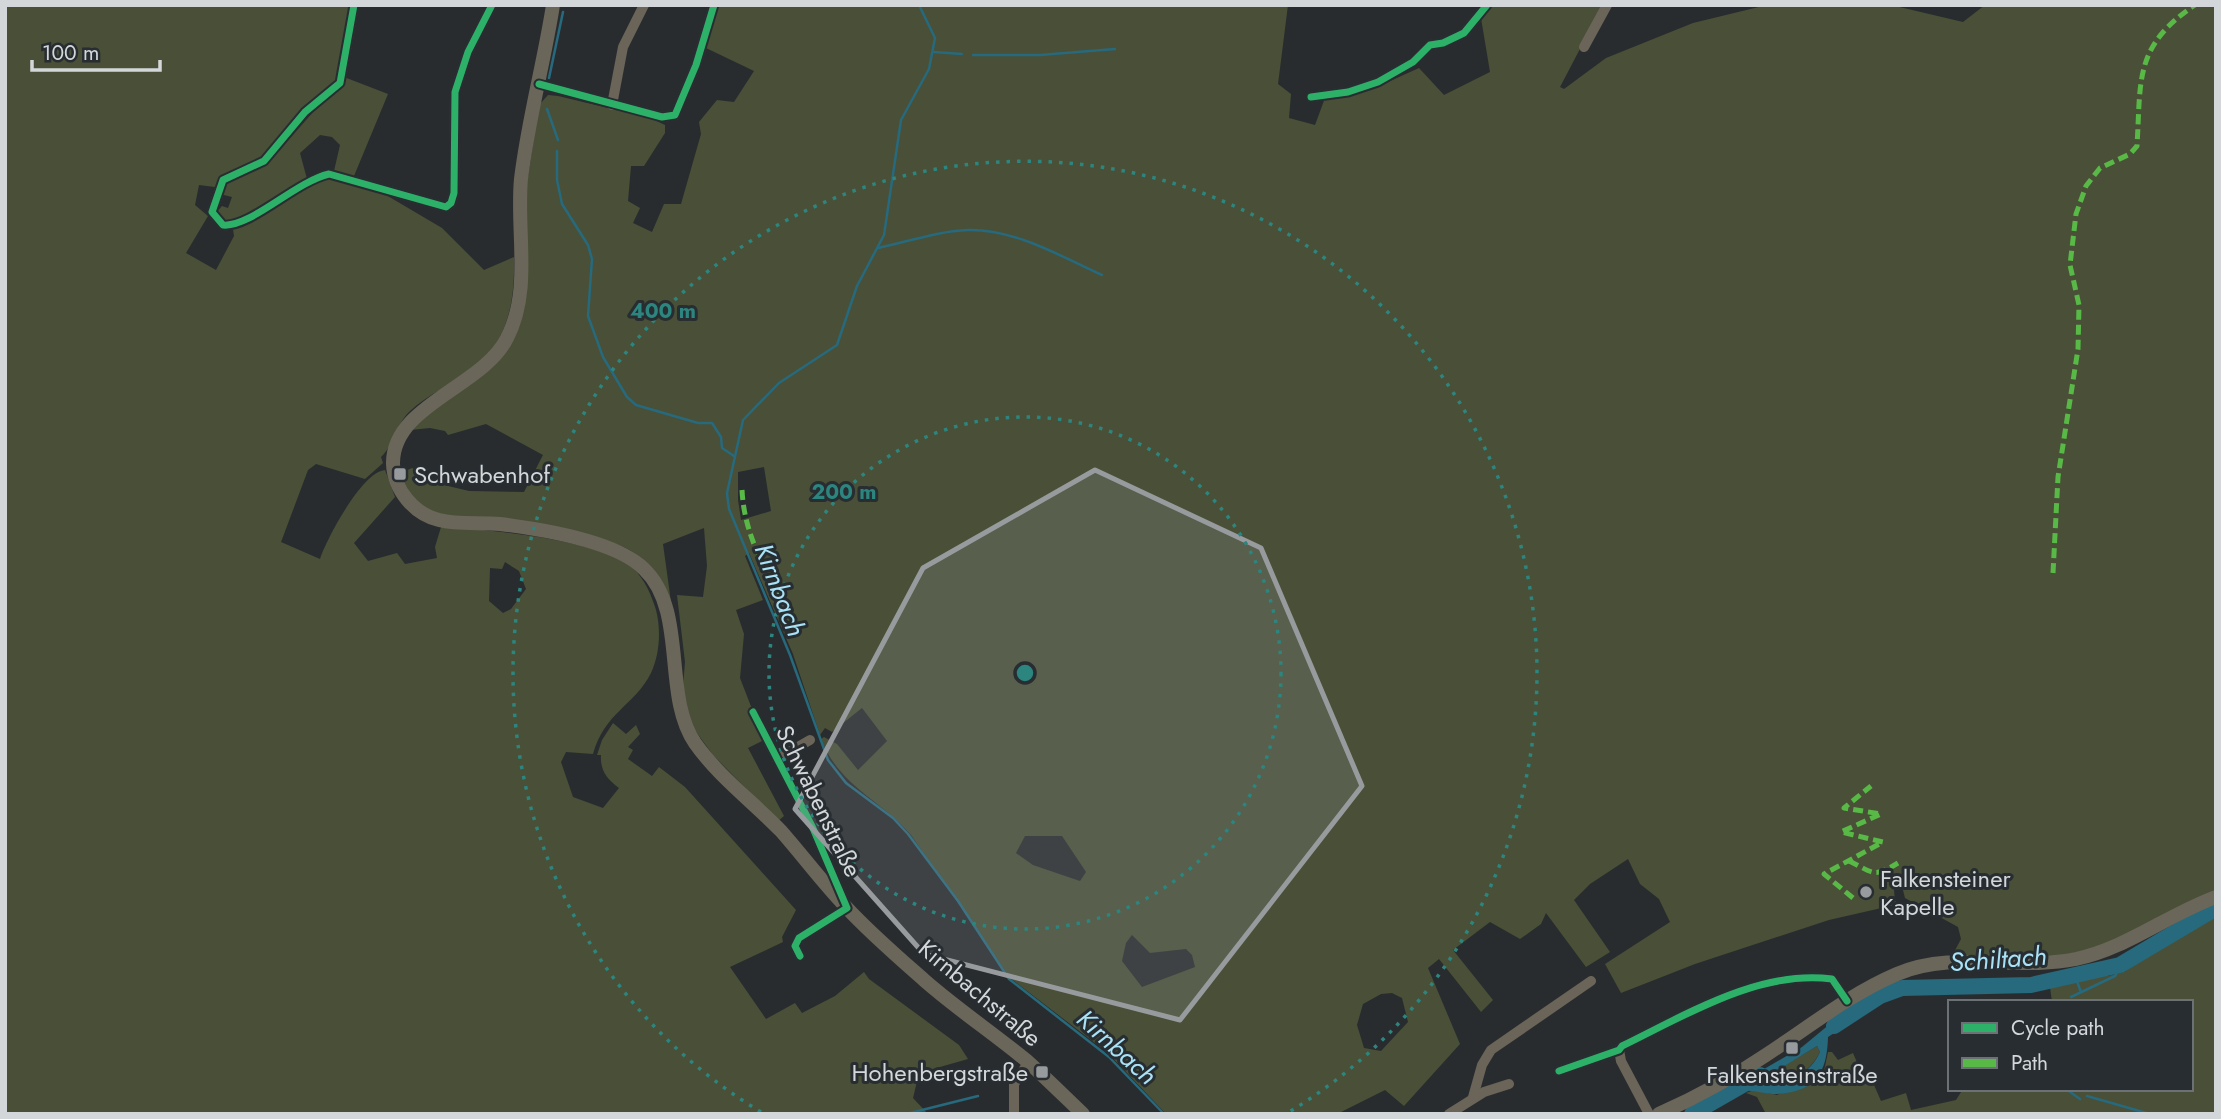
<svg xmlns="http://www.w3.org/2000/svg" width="2221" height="1119" viewBox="0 0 2221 1119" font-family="Jost,sans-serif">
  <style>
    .green { fill: #495037; fill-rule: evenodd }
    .water { fill: #27697d; fill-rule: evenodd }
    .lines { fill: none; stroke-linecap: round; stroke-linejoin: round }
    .stream { stroke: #27697d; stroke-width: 2.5 }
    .river { stroke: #27697d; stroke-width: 16 }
    .minor { stroke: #6a6459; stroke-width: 10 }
    .secondary { stroke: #6b665a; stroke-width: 14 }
    .quiet { stroke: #58b947; stroke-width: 5; stroke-dasharray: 10 5; stroke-linecap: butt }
    .cycleway-casing { stroke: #272d31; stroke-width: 11 }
    .cycleway { stroke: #2db169; stroke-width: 7 }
    .marked { fill: #989b9e; fill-opacity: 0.2; stroke: #989b9e; stroke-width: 5; stroke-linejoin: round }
    .ring { fill: none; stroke: #2c857e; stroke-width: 3.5; stroke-dasharray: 3.5 7 }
    .poi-dot { fill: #989b9e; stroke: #272d31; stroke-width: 2.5 }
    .labels { text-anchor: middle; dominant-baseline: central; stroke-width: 6; stroke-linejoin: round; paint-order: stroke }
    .poi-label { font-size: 24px; fill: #d3d7da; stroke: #272d31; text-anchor: start }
    .street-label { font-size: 24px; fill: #d3d7da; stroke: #272d31 }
    .water-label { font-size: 26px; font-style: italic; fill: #a9e2f7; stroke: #272d31 }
    .centre { fill: #2c857e; stroke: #272d31; stroke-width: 3.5 }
    .ring-label { font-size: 21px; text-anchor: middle; font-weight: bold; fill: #2c857e; stroke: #272d31; stroke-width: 6; stroke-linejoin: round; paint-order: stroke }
  </style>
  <rect width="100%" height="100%" fill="#292c2f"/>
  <g class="green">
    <path d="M5,5H350L341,76L270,154L215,187L199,185L195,205L208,216L186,253L216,270L234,236L233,229L325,177L381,192L442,228L484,270L514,257C515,299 509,341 473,369C453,384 428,394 410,411C396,424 394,445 381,457L383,463L365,479L316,464L308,470L281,542L320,559C327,538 362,472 385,470L395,497L354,543L368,561L397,553L405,564L437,558L435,547L441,527C486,529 599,539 633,568C645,580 651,594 656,610C661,629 660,654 651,673C634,706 605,712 593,754L566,752L561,762L573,797L603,808L619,788C607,779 600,771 601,755H597L602,740L613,723L626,734L636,725L640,734L628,747L633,750L628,759L652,776L659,767L685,787L796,910L782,937L783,942L730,967L766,1019L795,1003L802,1013L835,996L864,972L869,979L959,1045L968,1059L919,1073L913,1098L927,1113L5,1114ZM505,562L519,571L526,589L511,609L503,613L489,601L490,568L502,569Z"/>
    <path d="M719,5H1288L1278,84L1291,94L1289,118L1315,125L1325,98L1379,86L1419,68L1444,95L1490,72L1481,18L1490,5H1603L1560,87L1564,89L1606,58L1693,23L1767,5H1891L1963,22L1985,5H2216V892L2150,926L2079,955L1951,958L1961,939L1958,927L1905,898L1903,890H1894L1895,901L1899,904L1829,920L1695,964L1621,993L1605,964L1670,922L1659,899L1640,884L1628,859L1590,884L1574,900L1610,952L1586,967L1546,913L1541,924L1520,939L1490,922L1453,950L1493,1000L1481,1012L1439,959L1428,968L1460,1044L1404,1106L1385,1090L1337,1114H1166L1108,1053L1010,978L911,835C880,799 840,787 821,739L824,737L837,744L858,770L887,741L862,708L832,732L825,728L820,735L793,654L749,553L745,556L763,600L736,610L744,634L740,678L764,740L748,748L784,816L778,821L713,755L689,722L683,686L685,662L677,595L703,597L707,566L704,528L663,544L674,624C666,607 653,569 641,558C604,524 484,531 433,513C417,507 405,489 401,473L412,468L444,485L469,491L524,492L543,455L486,424L448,435L445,431L430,428L410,430L426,415L494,366L512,341L523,209L539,105L548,95L558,96L650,118L665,125V133L644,166H631L628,201L640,208L633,223L652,232L664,204H681L701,134L699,122L717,100L734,102L754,71L706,48ZM764,467L771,511L741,520L738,500V472ZM1025,836H1062L1086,872L1080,881L1033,865L1016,853ZM1132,935L1150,953L1186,949L1192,955L1195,967L1142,987L1122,961L1126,943ZM1392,993L1402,998L1408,1022L1381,1051L1364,1048L1357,1025L1363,1004L1381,994Z"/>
    <path d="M344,77L388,94L354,176L334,171L340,145L332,137L320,135L300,153L307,179L231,224L215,214L222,206L228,208L232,197L220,194L223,186L269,162Z"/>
    <path d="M2216,913V1114H1766L1757,1097L1746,1093L1754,1090L1777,1095L1824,1071L1828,1052H1832L1838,1060L1853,1053L1864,1079L1871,1078L1881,1101L1906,1093L1911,1110L1956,1100L1963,1089H2191V1002H2052L2050,987L2106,970L2108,976L2126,971V967L2201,919Z"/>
    <path d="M1817,1046L1820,1052C1809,1073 1796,1078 1774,1084L1764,1078Z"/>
  </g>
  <path class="water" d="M1849,1013L1856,1019L1828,1037C1827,1073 1816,1091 1778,1094C1767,1095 1756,1090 1745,1091L1740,1083L1802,1047L1842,1014ZM1817,1046L1820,1052C1810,1073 1796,1078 1774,1084L1765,1078Z"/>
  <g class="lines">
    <g class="stream">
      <path d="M919,5L935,38L929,69L901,120L884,235L857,286L837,345L779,383L743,420L727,493L729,509L790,655L828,760L846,783L893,818L908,834L958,901L1009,979L1109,1057L1164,1114"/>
      <path d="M934,52L962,54"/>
      <path d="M973,55H1040L1115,49"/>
      <path d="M549,78L563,12"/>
      <path d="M547,109L558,140"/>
      <path d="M557,151V180L562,204L588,245L592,259L588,316L603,357L627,397L636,405L698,423H712L721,437L722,448L734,456"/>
      <path d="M878,248C907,242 938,231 968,230C1015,229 1060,256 1102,275"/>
      <path d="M2075,976L2081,992"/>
      <path d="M2071,997L2115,976L2122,964"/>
      <path d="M2066,1089L2080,1099"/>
      <path d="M2087,1096L2150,1114"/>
      <path d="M906,1114L978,1096"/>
    </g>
    <g class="river">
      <path d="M1834,1026L1880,996L1902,988L2031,985L2120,965L2216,908"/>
      <path d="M1692,1114L1760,1075"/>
    </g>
    <g class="minor">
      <path d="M354,5L340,83L305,112L264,161L223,180L212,212L223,225C250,228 295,182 329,174L446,207L451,203L454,193L455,92L468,52L492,5"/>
      <path d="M1584,47L1607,5"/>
      <path d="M539,84L662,117L675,115L696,65L714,5"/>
      <path d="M1311,97L1348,92L1378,82L1413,62L1430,45L1443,43L1464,33L1487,5"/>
      <path d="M612,105L623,47L644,5"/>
      <path d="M753,712L812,826L847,908L799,938L795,946L800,956"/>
      <path d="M777,759L810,740"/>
      <path d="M1619,1050L1621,1061L1649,1114"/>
      <path d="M1559,1071L1619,1050L1622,1046C1684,1016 1760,969 1832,979L1847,1001"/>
      <path d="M1473,1097L1482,1065L1491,1050L1591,981"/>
      <path d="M1014,1114V1084L1028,1063"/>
      <path d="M1449,1114L1484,1092L1509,1084"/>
    </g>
    <g class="secondary">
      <path d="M553,5C544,63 528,120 521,179C516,231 532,290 507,338C483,387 392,405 393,464C394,490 414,514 439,520C458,525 480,522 500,524C540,529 616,541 644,569C688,611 662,695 695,743C718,776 753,802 781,831C803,856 823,883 846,907C870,933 898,957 924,980C957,1009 993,1033 1027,1061C1046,1078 1064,1096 1083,1114"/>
      <path d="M1659,1114C1697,1097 1732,1078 1766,1055C1809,1027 1850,994 1897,974C1953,950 2017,971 2076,959C2127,948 2167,915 2216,897"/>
    </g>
    <g class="quiet">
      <path d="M742,490C743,509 747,526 754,544C763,565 783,585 777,609"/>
      <path d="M2053,573L2058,477L2078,349L2079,305L2070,265L2076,214L2086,186L2100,168L2130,154L2137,146C2141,79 2134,46 2195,5"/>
      <path d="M1849,861C1876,874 1873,878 1898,863"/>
      <path d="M1853,898L1824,874L1883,842L1841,832L1881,814L1844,808L1871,786"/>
    </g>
    <g class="cycleway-casing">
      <g id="cycleway">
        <path d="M354,5L340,83L305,112L264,161L223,180L212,212L223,225C250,228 295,182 329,174L446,207L451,203L454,193L455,92L468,52L492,5"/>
        <path d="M539,84L662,117L675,115L696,65L714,5"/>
        <path d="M1311,97L1348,92L1378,82L1413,62L1430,45L1443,43L1464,33L1487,5"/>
        <path d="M753,712L812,826L847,908L799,938L795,946L800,956"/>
        <path d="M1559,1071L1619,1050L1622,1046C1684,1016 1760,969 1832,979L1847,1001"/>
      </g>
    </g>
    <use href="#cycleway" class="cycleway"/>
  </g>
  <path class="marked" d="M1095,470L1261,548L1362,786L1180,1020L924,954L795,809L923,568Z"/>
  <g class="ring">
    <circle cx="1025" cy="673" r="256"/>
    <path d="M761 1112A512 512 0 1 1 1289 1112"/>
  </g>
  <g class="poi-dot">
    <rect x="393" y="467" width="14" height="14" rx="3.5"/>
    <circle cx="1866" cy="892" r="7"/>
    <rect x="1785" y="1041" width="14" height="14" rx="3.5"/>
    <rect x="1035" y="1065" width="14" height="14" rx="3.5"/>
  </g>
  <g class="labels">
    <g class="poi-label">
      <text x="414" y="474">Schwabenhof</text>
      <text x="1880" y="878">Falkensteiner<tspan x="1880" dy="28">Kapelle</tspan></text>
      <text x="1028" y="1072" text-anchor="end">Hohenbergstraße</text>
      <text x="1792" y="1074" text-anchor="middle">Falkensteinstraße</text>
    </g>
    <g class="street-label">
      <text transform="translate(819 801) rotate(64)">Schwabenstraße</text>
      <text transform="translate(980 993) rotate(40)">Kirnbachstraße</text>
    </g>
    <g class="water-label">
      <text transform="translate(780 590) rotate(69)">Kirnbach</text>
      <text transform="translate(1998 959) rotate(-4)">Schiltach</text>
      <text transform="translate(1117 1047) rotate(42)">Kirnbach</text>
    </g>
  </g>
  <circle cx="1025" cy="673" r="10" class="centre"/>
  <g class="ring-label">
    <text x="663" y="318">400 m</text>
    <text x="844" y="499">200 m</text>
  </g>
  <rect width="2221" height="1119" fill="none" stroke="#d3d7da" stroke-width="14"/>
  <rect x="1948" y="1000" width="245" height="91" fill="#272d31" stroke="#6c7175" stroke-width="2"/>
  <rect x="1962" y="1023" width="35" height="10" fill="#2db169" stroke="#6c7175" stroke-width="2"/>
  <text x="2011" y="1035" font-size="21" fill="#d3d7da">Cycle path</text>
  <rect x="1962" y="1058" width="35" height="10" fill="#58b947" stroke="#6c7175" stroke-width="2"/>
  <text x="2011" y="1070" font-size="21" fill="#d3d7da">Path</text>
  <path d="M32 60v10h128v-10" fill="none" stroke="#d3d7da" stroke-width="3.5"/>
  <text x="42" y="60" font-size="21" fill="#d3d7da" stroke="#272d31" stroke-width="5" paint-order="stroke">100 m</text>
</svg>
